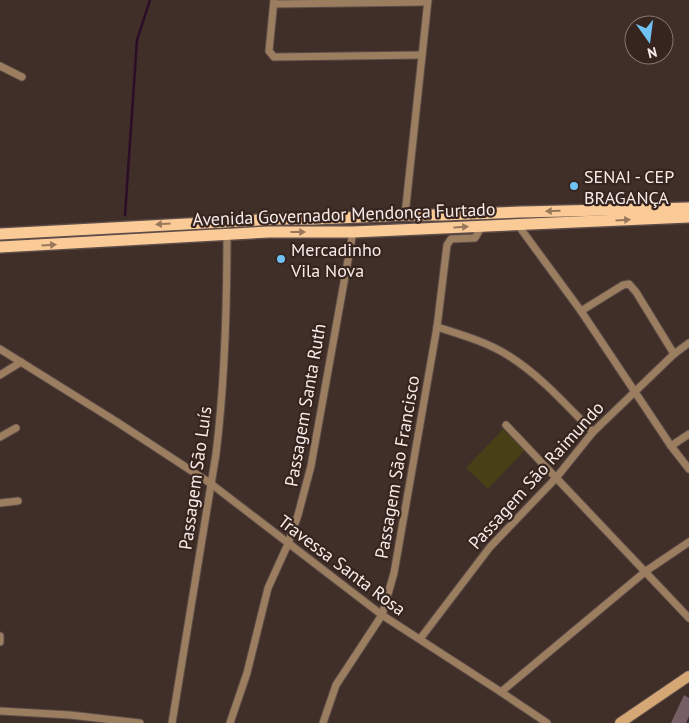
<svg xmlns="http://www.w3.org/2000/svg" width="689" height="723" viewBox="0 0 689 723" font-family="'PT Sans',sans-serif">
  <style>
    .green { fill: #474016 }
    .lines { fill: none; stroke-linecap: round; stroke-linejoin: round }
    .stream { stroke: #2c0d28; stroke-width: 2.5 }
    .building { fill: #755f64 }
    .street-casing { stroke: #5d4c48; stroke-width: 9 }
    .secondary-casing { stroke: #5d4c48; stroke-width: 12 }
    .primary-casing { stroke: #5d4c48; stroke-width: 14 }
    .street { stroke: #9b7d5f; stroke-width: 7 }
    .secondary { stroke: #d5a775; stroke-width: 10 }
    .primary { stroke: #faca97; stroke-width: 11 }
    .oneway { fill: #98775b }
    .poi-dot { fill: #70c1f4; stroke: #36241f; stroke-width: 2 }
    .labels { text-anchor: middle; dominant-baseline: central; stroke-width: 4.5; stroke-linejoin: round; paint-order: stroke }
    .poi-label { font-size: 18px; fill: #f8ece8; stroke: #36241f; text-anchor: start }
    .street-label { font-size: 18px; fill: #f8ece8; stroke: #36241f }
  </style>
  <rect width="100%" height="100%" fill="#402e29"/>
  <path class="green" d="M503,429L525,450L488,489L466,468Z"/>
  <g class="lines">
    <path class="stream" d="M125,215L137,40L150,0"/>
  </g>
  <path class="building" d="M684,695L689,698V716L686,723H671Z"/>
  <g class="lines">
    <g class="street-casing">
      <g id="street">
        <path d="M274,0L269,51L274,57L421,55"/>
        <path d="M274,4L427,2"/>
        <path d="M0,66L22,77"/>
        <path d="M405,215L428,0"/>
        <path d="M518,225L581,311L671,446L689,469"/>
        <path d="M581,311L623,285L629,284L636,292L674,354"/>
        <path d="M437,327C462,335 487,342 509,356C541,376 567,406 593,432"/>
        <path d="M0,349L117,422L210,483L382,615L501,692L547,723"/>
        <path d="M0,375L21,362"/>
        <path d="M506,425L689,618"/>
        <path d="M0,437L16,428"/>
        <path d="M671,446L689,434"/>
        <path d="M0,503L18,501"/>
        <path d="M0,636V642"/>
        <path d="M420,639L490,547L556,478L593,432L674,354L689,343"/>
        <path d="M501,692L646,571L689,542"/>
        <path d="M0,711L70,715L140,723"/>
        <path d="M172,723L216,454C225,381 227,308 227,235"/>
        <path d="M230,723L247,673L268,588L288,544L298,515L311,466L353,232"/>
        <path d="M323,723L336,685L382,615L394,573L437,327L447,245L451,239L475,238L482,226"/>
      </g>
    </g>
    <g class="secondary-casing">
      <path id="secondary" d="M620,723L689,676"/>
    </g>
    <g class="primary-casing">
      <g id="primary">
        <path d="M0,234L279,219H314L405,215H443L522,212L689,208"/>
        <path d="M0,247L269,232H353L689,217"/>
      </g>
    </g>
    <use href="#street" class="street"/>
    <use href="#secondary" class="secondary"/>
    <use href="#primary" class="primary"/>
  </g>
  <defs><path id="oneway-solid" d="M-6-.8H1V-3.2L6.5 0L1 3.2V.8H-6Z" transform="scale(1.25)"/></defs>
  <g class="oneway">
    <use href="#oneway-solid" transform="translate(553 211) rotate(179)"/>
    <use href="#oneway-solid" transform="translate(623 220) rotate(-3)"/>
    <use href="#oneway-solid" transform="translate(163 224) rotate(176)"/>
    <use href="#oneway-solid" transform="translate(461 227) rotate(-3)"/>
    <use href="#oneway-solid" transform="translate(298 232)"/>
    <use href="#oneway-solid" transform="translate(49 245) rotate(-3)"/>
  </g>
  <g class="poi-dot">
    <circle cx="574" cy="186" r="5"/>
    <circle cx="281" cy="259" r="5"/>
  </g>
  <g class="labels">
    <g class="poi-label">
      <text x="584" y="176">SENAI - CEP<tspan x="584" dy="21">BRAGANÇA</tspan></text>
      <text x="291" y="249">Mercadinho<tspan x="291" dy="21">Vila Nova</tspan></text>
    </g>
    <g class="street-label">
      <text transform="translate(344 214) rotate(-2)">Avenida Governador Mendonça Furtado</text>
      <text transform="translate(305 405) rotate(-80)">Passagem Santa Ruth</text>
      <text transform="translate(397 467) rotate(-80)">Passagem São Francisco</text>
      <text transform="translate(536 475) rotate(-48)">Passagem São Raimundo</text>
      <text transform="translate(195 478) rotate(-82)">Passagem São Luís</text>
      <text transform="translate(342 565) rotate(37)">Travessa Santa Rosa</text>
    </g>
  </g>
  <g transform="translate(649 40) rotate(166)"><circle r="24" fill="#36241f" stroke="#84746f"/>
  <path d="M0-4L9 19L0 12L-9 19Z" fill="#70c1f4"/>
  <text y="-8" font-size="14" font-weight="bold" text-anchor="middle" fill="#f8ece8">N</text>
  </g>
</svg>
